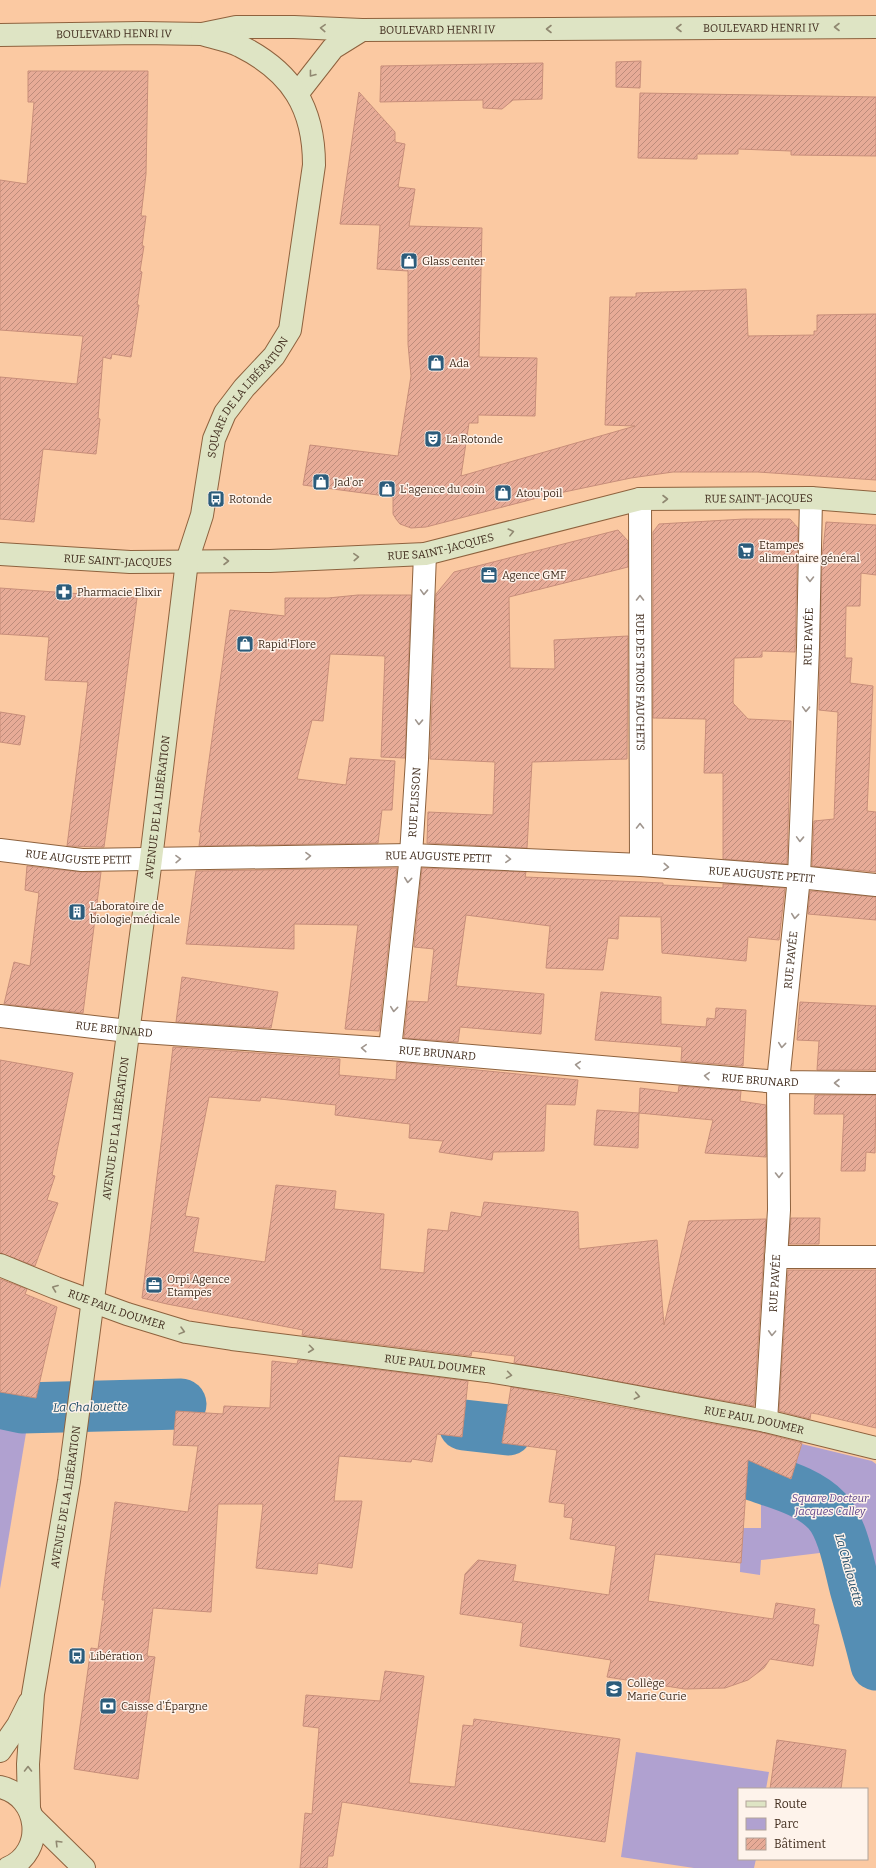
<svg xmlns="http://www.w3.org/2000/svg" width="876" height="1868" viewBox="0 0 876 1868" font-family="Bitter,serif">
  <style>
    .green { fill: #b0a1d0 }
    .water { fill: #558eb4 }
    .lines { fill: none; stroke-linecap: round; stroke-linejoin: round }
    .river { stroke: #558eb4; stroke-width: 51 }
    .building { fill: url(#building-hatch); stroke: #c88e7a }
    .street-casing { stroke: #8e623e; stroke-width: 24 }
    .secondary-casing { stroke: #8e623e; stroke-width: 24 }
    .street { stroke: #fff; stroke-width: 22 }
    .secondary { stroke: #dee4c4; stroke-width: 22 }
    .oneway { stroke: #908871 }
    .oneway2 { stroke: #a0968e }
    .labels { text-anchor: middle; dominant-baseline: central; stroke-width: 3; stroke-linejoin: round; paint-order: stroke }
    .street-label { font-size: 11px; fill: #412d1e; stroke: #fef3eb }
    .poi-label { font-size: 11px; fill: #412d1e; stroke: #fef3eb; text-anchor: start }
    .park-label { font-size: 11px; font-style: italic; fill: #61478d; stroke: #fef3eb }
    .water-label { font-size: 12px; font-style: italic; fill: #1d4965; stroke: #fef3eb }
  </style>
  <defs>
    <pattern id="building-hatch" width="6" height="6" patternUnits="userSpaceOnUse"><rect width="6" height="6" fill="#e7ab97"/><path d="M-1 1l2-2M0 6l6-6M5 7l2-2" fill="none" stroke="#bd8c7b"/></pattern>
  </defs>
  <rect width="100%" height="100%" fill="#fbc9a2"/>
  <g class="green">
    <path d="M0,1422L27,1427L0,1589Z"/>
    <path d="M802,1444L872,1461L876,1464V1583L862,1584L855,1567L844,1568V1574H840L836,1551L761,1560L760,1575L740,1572L741,1528H761V1500L782,1507Z"/>
    <path d="M636,1752L769,1772L766,1789H739V1859H756L754,1868H694L621,1857Z"/>
  </g>
  <path class="water" d="M0,1393L35,1398L32,1423L0,1417Z"/>
  <g class="lines">
    <g class="river">
      <path d="M0,1403L22,1408L181,1404"/>
      <path d="M464,1425L508,1430"/>
      <path d="M753,1475C778,1484 808,1491 827,1511C843,1528 849,1565 855,1588C862,1613 870,1639 876,1665"/>
    </g>
  </g>
  <g class="building">
    <path d="M641,61L640,88L616,87V62Z"/>
    <path d="M543,63L542,99L513,100L502,109L483,108V100L380,102L381,66Z"/>
    <path d="M28,71H148L146,174L141,216H146L142,246H144L140,271L142,272L137,305H139L131,357L112,354L111,359L103,357L98,418L100,419L96,454L43,449L34,522L0,519V377L77,384L83,336L0,330V180L27,184L34,102H28Z"/>
    <path d="M359,92L395,132V142L405,144L398,187L415,189L409,226L482,228L479,357L537,358L535,416L478,415V423H469L461,476L635,426L605,425L610,297H636V293L746,289L748,336L814,335V331H817V315L876,314V480L758,472H673L631,478L545,496L426,527L411,528L400,524L396,519L393,514V497L303,485L310,445L398,456L411,376L408,344V271L377,269L380,225L340,224Z"/>
    <path d="M640,93L876,97V156L791,155V151L738,149V154H697V159L638,158Z"/>
    <path d="M744,519H790L798,528L795,652L762,651V657L734,658L733,703L748,719L791,721L787,864L723,859V773H704L706,719L653,718V532L659,524Z"/>
    <path d="M826,522L876,525V575L861,573L860,606H846L845,658H852L850,683L873,686L867,811L876,812V872L812,866L814,821L834,819L838,712L819,710L822,557Z"/>
    <path d="M618,530L628,541V567L509,597L510,668L555,669L554,640L628,636L627,759L532,762L527,848L427,843L428,812L493,815L495,762L430,759L436,594L454,572Z"/>
    <path d="M0,588L137,598L104,847L67,846L88,682L45,680L49,637L0,634Z"/>
    <path d="M358,595H411L405,758L381,757L385,656L330,654L323,721L312,720L297,779L346,785L350,758L395,761L392,810H382L378,843L199,846L201,832H199L230,610L285,616V598H328Z"/>
    <path d="M0,712L25,716L20,745L0,742Z"/>
    <path d="M27,866L81,872H101L83,1013L4,1004L14,962L30,966L39,893L25,890Z"/>
    <path d="M397,868L379,1031L345,1029L358,925L294,924V949L186,944L196,871Z"/>
    <path d="M422,868L526,872L525,877L663,883V885L723,888V884L785,888L779,940L748,937L746,961L662,953L661,917L619,916L618,939L608,938L603,970L546,968L550,926L466,915L456,986L544,994L541,1034L460,1027L458,1042L404,1038L408,1001L428,1002L434,949L414,947Z"/>
    <path d="M810,891L876,897V920L808,914Z"/>
    <path d="M182,977L278,992L271,1028L176,1022Z"/>
    <path d="M601,992L661,997V1024L706,1027L707,1018L715,1019L716,1008L746,1010L743,1066L681,1061L682,1047L595,1040Z"/>
    <path d="M800,1002L876,1006V1070H817L819,1041L797,1040Z"/>
    <path d="M173,1047L340,1059L339,1075L396,1080L397,1062L578,1080L575,1105L546,1104L544,1151L493,1152L492,1160L439,1152L443,1141L409,1138L410,1124L335,1115L336,1105L261,1097L260,1101L209,1097L185,1216L199,1218L193,1252L265,1262L276,1185L336,1191L334,1209L384,1214L380,1269L424,1273L428,1229L448,1231L451,1212L481,1217L484,1202L578,1212L579,1249L657,1240L664,1325L689,1221L766,1219L754,1406L514,1363L515,1356L472,1351L471,1356L302,1335L303,1330L167,1304L142,1298Z"/>
    <path d="M0,1060L73,1073L52,1175L55,1176L47,1200L58,1203L35,1266L0,1253Z"/>
    <path d="M679,1086L741,1091L740,1101L766,1105V1157L705,1153L713,1120L639,1113L640,1088L678,1093Z"/>
    <path d="M815,1095H876L875,1153L866,1152L865,1171H841L844,1114H814Z"/>
    <path d="M597,1110L639,1113L638,1148L594,1145Z"/>
    <path d="M791,1218H820L819,1244H789Z"/>
    <path d="M788,1270H876V1428L817,1414L811,1413L810,1419L779,1411Z"/>
    <path d="M0,1279L27,1289L25,1294L57,1307L36,1398L0,1392Z"/>
    <path d="M298,1360L468,1381L462,1437L437,1434L432,1462L412,1459L411,1462L339,1456L334,1501H362L352,1568L318,1563L317,1574L256,1568L263,1504H218L211,1612L153,1608L147,1656L155,1657L138,1779L74,1769L91,1648L98,1649L105,1600H102L115,1502L188,1512L198,1446L173,1445L176,1411L223,1414L224,1406L270,1408L272,1361L297,1364Z"/>
    <path d="M511,1387L763,1433L802,1443L791,1479L748,1460L741,1563L655,1554L648,1601L773,1619L776,1603L815,1609L813,1624L819,1625L813,1666L770,1659L764,1668L748,1680L725,1688L685,1689L607,1677L611,1660L520,1646L523,1623L460,1614L465,1574L478,1560L516,1565L513,1581L609,1595L616,1546L570,1539L573,1518L564,1517L565,1504L549,1502L557,1450L502,1443Z"/>
    <path d="M385,1671L424,1676L409,1783L455,1787L463,1725L473,1726L474,1719L620,1739L605,1842L342,1802L333,1856H328L327,1868H300L305,1813L312,1814L319,1728L303,1726L306,1695L380,1701Z"/>
    <path d="M777,1740L846,1750L841,1789H770Z"/>
  </g>
  <g class="lines">
    <g class="street-casing">
      <g id="street">
        <path id="s1" d="M640,499L641,865"/>
        <path id="s2" d="M0,850L82,860L411,855L641,865L799,877L876,885"/>
        <path id="s3" d="M0,1016L128,1031L390,1049L778,1082L876,1083"/>
        <path id="s4" d="M390,1049L411,855L417,759L425,554"/>
        <path d="M776,1257H876"/>
        <path id="s5" d="M766,1421L779,1210L778,1082L799,877L808,647L811,498"/>
      </g>
    </g>
    <g class="secondary-casing">
      <g id="secondary">
        <path id="s6" d="M0,35L142,33L202,34L236,27H294L362,30L876,27"/>
        <path d="M297,94L333,48L362,30"/>
        <path id="s7" d="M0,554L130,562L270,561L425,554L640,499L811,498L876,503"/>
        <path id="s8" d="M0,1265L56,1288L127,1314L186,1332L232,1339L487,1371L562,1383L766,1421L876,1448"/>
        <path d="M0,1751L18,1725L29,1703"/>
        <path d="M0,1787C40,1796 46,1852 8,1868"/>
        <path id="s9" d="M29,1808L28,1764L33,1694L69,1481L151,859L187,561L202,515L214,439L225,413L244,388L274,356L290,330L314,165C314,108 292,72 240,46C229,40 214,38 202,34"/>
        <path d="M33,1818L84,1868"/>
      </g>
    </g>
    <use href="#street" class="street"/>
    <use href="#secondary" class="secondary"/>
  </g>
  <defs><path id="oneway-chevron" d="M-2-3.5L2.5 0L-2 3.5" fill="none" stroke-width="1.6" stroke-linecap="round" stroke-linejoin="round"/></defs>
  <g class="oneway">
    <use href="#oneway-chevron" transform="translate(837 27) rotate(180)"/>
    <use href="#oneway-chevron" transform="translate(323 28) rotate(-177)"/>
    <use href="#oneway-chevron" transform="translate(679 28) rotate(180)"/>
    <use href="#oneway-chevron" transform="translate(549 29) rotate(180)"/>
    <use href="#oneway-chevron" transform="translate(312 74) rotate(128)"/>
    <use href="#oneway-chevron" transform="translate(665 499)"/>
    <use href="#oneway-chevron" transform="translate(511 532) rotate(-14)"/>
    <use href="#oneway-chevron" transform="translate(356 557) rotate(-3)"/>
    <use href="#oneway-chevron" transform="translate(226 561)"/>
    <use href="#oneway-chevron" transform="translate(55 1288) rotate(-159)"/>
    <use href="#oneway-chevron" transform="translate(182 1331) rotate(15)"/>
    <use href="#oneway-chevron" transform="translate(311 1349) rotate(7)"/>
    <use href="#oneway-chevron" transform="translate(509 1375) rotate(9)"/>
    <use href="#oneway-chevron" transform="translate(637 1396) rotate(11)"/>
    <use href="#oneway-chevron" transform="translate(28 1769) rotate(-90)"/>
    <use href="#oneway-chevron" transform="translate(58 1843) rotate(-135)"/>
  </g>
  <g class="oneway2">
    <use href="#oneway-chevron" transform="translate(810 579) rotate(91)"/>
    <use href="#oneway-chevron" transform="translate(424 592) rotate(92)"/>
    <use href="#oneway-chevron" transform="translate(640 598) rotate(-90)"/>
    <use href="#oneway-chevron" transform="translate(806 709) rotate(92)"/>
    <use href="#oneway-chevron" transform="translate(419 722) rotate(92)"/>
    <use href="#oneway-chevron" transform="translate(640 826) rotate(-90)"/>
    <use href="#oneway-chevron" transform="translate(800 839) rotate(92)"/>
    <use href="#oneway-chevron" transform="translate(308 856) rotate(-1)"/>
    <use href="#oneway-chevron" transform="translate(178 859) rotate(-1)"/>
    <use href="#oneway-chevron" transform="translate(508 859) rotate(3)"/>
    <use href="#oneway-chevron" transform="translate(666 867) rotate(4)"/>
    <use href="#oneway-chevron" transform="translate(408 880) rotate(96)"/>
    <use href="#oneway-chevron" transform="translate(795 916) rotate(96)"/>
    <use href="#oneway-chevron" transform="translate(394 1009) rotate(96)"/>
    <use href="#oneway-chevron" transform="translate(782 1045) rotate(96)"/>
    <use href="#oneway-chevron" transform="translate(364 1048) rotate(-176)"/>
    <use href="#oneway-chevron" transform="translate(578 1065) rotate(-175)"/>
    <use href="#oneway-chevron" transform="translate(707 1076) rotate(-175)"/>
    <use href="#oneway-chevron" transform="translate(837 1083) rotate(-180)"/>
    <use href="#oneway-chevron" transform="translate(779 1175) rotate(90)"/>
    <use href="#oneway-chevron" transform="translate(772 1333) rotate(93)"/>
  </g>
  <defs>
    <g id="shop-square" transform="scale(0.9)"><rect x="-9" y="-9" width="18" height="18" rx="4" fill="#2c5c7b" stroke="#fef3eb"/><path d="M-5-2.5h2.3a2.7 3.5 0 0 1 5.4 0H5L5.5 6h-11ZM-1.5-2.5h3a1.5 2.3 0 0 0-3 0Z" fill="#fff"/></g>
    <g id="theatre-square" transform="scale(0.9)"><rect x="-9" y="-9" width="18" height="18" rx="4" fill="#2c5c7b" stroke="#fef3eb"/><path d="M-5-5.5Q0-4 5-5.5V0Q5 5 0 6Q-5 5-5 0ZM-3.3-2.5H-1v1.5H-3.3ZM1-2.5H3.3v1.5H1ZM-2.8 1Q0 5.5 2.8 1Z" fill="#fff"/></g>
    <g id="bus-square" transform="scale(0.9)"><rect x="-9" y="-9" width="18" height="18" rx="4" fill="#2c5c7b" stroke="#fef3eb"/><path d="M-5-6H5V4H4V6H2V4H-2V6H-4V4H-5ZM-3.5-4V0h7V-4ZM-3.5 1.2v1.5H-2V1.2ZM2 1.2v1.5H3.5V1.2Z" fill="#fff"/></g>
    <g id="supermarket-square" transform="scale(0.9)"><rect x="-9" y="-9" width="18" height="18" rx="4" fill="#2c5c7b" stroke="#fef3eb"/><path d="M-6-5.5h2.5l.6 2H6L4.5 2H-2.5L-4.4-4H-6ZM-1.5 3.2a1.3 1.3 0 1 0 .1 0ZM3 3.2a1.3 1.3 0 1 0 .1 0Z" fill="#fff"/></g>
    <g id="office-square" transform="scale(0.9)"><rect x="-9" y="-9" width="18" height="18" rx="4" fill="#2c5c7b" stroke="#fef3eb"/><path d="M-6-3h4V-5.5h4V-3h4V5H-6ZM-1-4.5V-3h2v-1.5ZM-6 0V1H6V0Z" fill="#fff"/></g>
    <g id="pharmacy-square" transform="scale(0.9)"><rect x="-9" y="-9" width="18" height="18" rx="4" fill="#2c5c7b" stroke="#fef3eb"/><path d="M-2-6h4v4h4v4h-4v4h-4v-4h-4v-4h4Z" fill="#fff"/></g>
    <g id="building-square" transform="scale(0.9)"><rect x="-9" y="-9" width="18" height="18" rx="4" fill="#2c5c7b" stroke="#fef3eb"/><path d="M-4-6H4V6H1V3H-1V6H-4ZM-2.5-4.3h1.7v1.8h-1.7ZM.8-4.3h1.7v1.8H.8ZM-2.5-1h1.7V.8h-1.7ZM.8-1h1.7V.8H.8Z" fill="#fff"/></g>
    <g id="school-square" transform="scale(0.9)"><rect x="-9" y="-9" width="18" height="18" rx="4" fill="#2c5c7b" stroke="#fef3eb"/><path d="M0-5L7-2L0 1L-7-2ZM-4 1L0 2.5L4 1V4Q0 6-4 4Z" fill="#fff"/></g>
    <g id="bank-square" transform="scale(0.9)"><rect x="-9" y="-9" width="18" height="18" rx="4" fill="#2c5c7b" stroke="#fef3eb"/><path d="M-6-4H6V4H-6ZM0-2.3a2.3 2.3 0 1 0 0 4.6a2.3 2.3 0 1 0 0-4.6Z" fill="#fff"/></g>
  </defs>
  <g fill-rule="evenodd">
    <use href="#shop-square" x="409" y="261"/>
    <use href="#shop-square" x="436" y="363"/>
    <use href="#theatre-square" x="433" y="439"/>
    <use href="#shop-square" x="321" y="482"/>
    <use href="#shop-square" x="387" y="489"/>
    <use href="#shop-square" x="503" y="493"/>
    <use href="#bus-square" x="216" y="499"/>
    <use href="#supermarket-square" x="746" y="551"/>
    <use href="#office-square" x="489" y="575"/>
    <use href="#pharmacy-square" x="64" y="592"/>
    <use href="#shop-square" x="245" y="644"/>
    <use href="#building-square" x="77" y="912"/>
    <use href="#office-square" x="154" y="1285"/>
    <use href="#bus-square" x="77" y="1656"/>
    <use href="#school-square" x="614" y="1689"/>
    <use href="#bank-square" x="108" y="1706"/>
  </g>
  <g class="labels">
    <g class="street-label">
      <text stroke="none"><textPath href="#s6" startOffset="762">BOULEVARD HENRI IV</textPath></text>
      <text stroke="none"><textPath href="#s6" startOffset="438">BOULEVARD HENRI IV</textPath></text>
      <text stroke="none"><textPath href="#s6" startOffset="114">BOULEVARD HENRI IV</textPath></text>
      <text stroke="none"><textPath href="#s9" startOffset="1436">SQUARE DE LA LIBÉRATION</textPath></text>
      <text stroke="none"><textPath href="#s7" startOffset="766">RUE SAINT-JACQUES</textPath></text>
      <text stroke="none"><textPath href="#s7" startOffset="442">RUE SAINT-JACQUES</textPath></text>
      <text stroke="none"><textPath href="#s7" startOffset="118">RUE SAINT-JACQUES</textPath></text>
      <text stroke="none"><textPath href="#s5" startOffset="786">RUE PAVÉE</textPath></text>
      <text stroke="none"><textPath href="#s1" startOffset="183">RUE DES TROIS FAUCHETS</textPath></text>
      <text stroke="none"><textPath href="#s4" startOffset="248">RUE PLISSON</textPath></text>
      <text stroke="none"><textPath href="#s9" startOffset="1010">AVENUE DE LA LIBÉRATION</textPath></text>
      <text stroke="none"><textPath href="#s2" startOffset="79">RUE AUGUSTE PETIT</textPath></text>
      <text stroke="none"><textPath href="#s2" startOffset="439">RUE AUGUSTE PETIT</textPath></text>
      <text stroke="none"><textPath href="#s2" startOffset="763">RUE AUGUSTE PETIT</textPath></text>
      <text stroke="none"><textPath href="#s5" startOffset="462">RUE PAVÉE</textPath></text>
      <text stroke="none"><textPath href="#s3" startOffset="115">RUE BRUNARD</textPath></text>
      <text stroke="none"><textPath href="#s3" startOffset="439">RUE BRUNARD</textPath></text>
      <text stroke="none"><textPath href="#s3" startOffset="763">RUE BRUNARD</textPath></text>
      <text stroke="none"><textPath href="#s9" startOffset="686">AVENUE DE LA LIBÉRATION</textPath></text>
      <text stroke="none"><textPath href="#s5" startOffset="138">RUE PAVÉE</textPath></text>
      <text stroke="none"><textPath href="#s8" startOffset="125">RUE PAUL DOUMER</textPath></text>
      <text stroke="none"><textPath href="#s8" startOffset="449">RUE PAUL DOUMER</textPath></text>
      <text stroke="none"><textPath href="#s8" startOffset="773">RUE PAUL DOUMER</textPath></text>
      <text stroke="none"><textPath href="#s9" startOffset="314">AVENUE DE LA LIBÉRATION</textPath></text>
    </g>
    <g class="poi-label">
      <text x="422" y="261">Glass center</text>
      <text x="449" y="363">Ada</text>
      <text x="446" y="439">La Rotonde</text>
      <text x="334" y="482">Jad'or</text>
      <text x="400" y="489">L'agence du coin</text>
      <text x="516" y="493">Atou'poil</text>
      <text x="229" y="499">Rotonde</text>
      <text x="759" y="545">Etampes<tspan x="759" dy="13">alimentaire général</tspan></text>
      <text x="502" y="575">Agence GMF</text>
      <text x="77" y="592">Pharmacie Elixir</text>
      <text x="258" y="644">Rapid'Flore</text>
      <text x="90" y="906">Laboratoire de<tspan x="90" dy="13">biologie médicale</tspan></text>
      <text x="167" y="1279">Orpi Agence<tspan x="167" dy="13">Etampes</tspan></text>
      <text x="90" y="1656">Libération</text>
      <text x="627" y="1683">Collège<tspan x="627" dy="13">Marie Curie</tspan></text>
      <text x="121" y="1706">Caisse d'Épargne</text>
    </g>
    <g class="park-label">
      <text x="830" y="1498">Square Docteur<tspan x="830" dy="13">Jacques Calley</tspan></text>
    </g>
    <g class="water-label">
      <text transform="translate(90 1407) rotate(-1)">La Chalouette</text>
      <text transform="translate(849 1570) rotate(74)">La Chalouette</text>
    </g>
  </g>
  <rect x="738" y="1788" width="130" height="72" fill="#fef3eb" stroke="#b2a499"/>
  <rect x="746" y="1801" width="20" height="6" fill="#dee4c4" stroke="#b2a499"/>
  <text x="774" y="1808" font-size="12" fill="#412d1e">Route</text>
  <rect x="746" y="1818" width="20" height="12" fill="#b0a1d0" stroke="#b2a499"/>
  <text x="774" y="1828" font-size="12" fill="#412d1e">Parc</text>
  <rect x="746" y="1838" width="20" height="12" fill="url(#building-hatch)" stroke="#b2a499"/>
  <text x="774" y="1848" font-size="12" fill="#412d1e">Bâtiment</text>
</svg>
